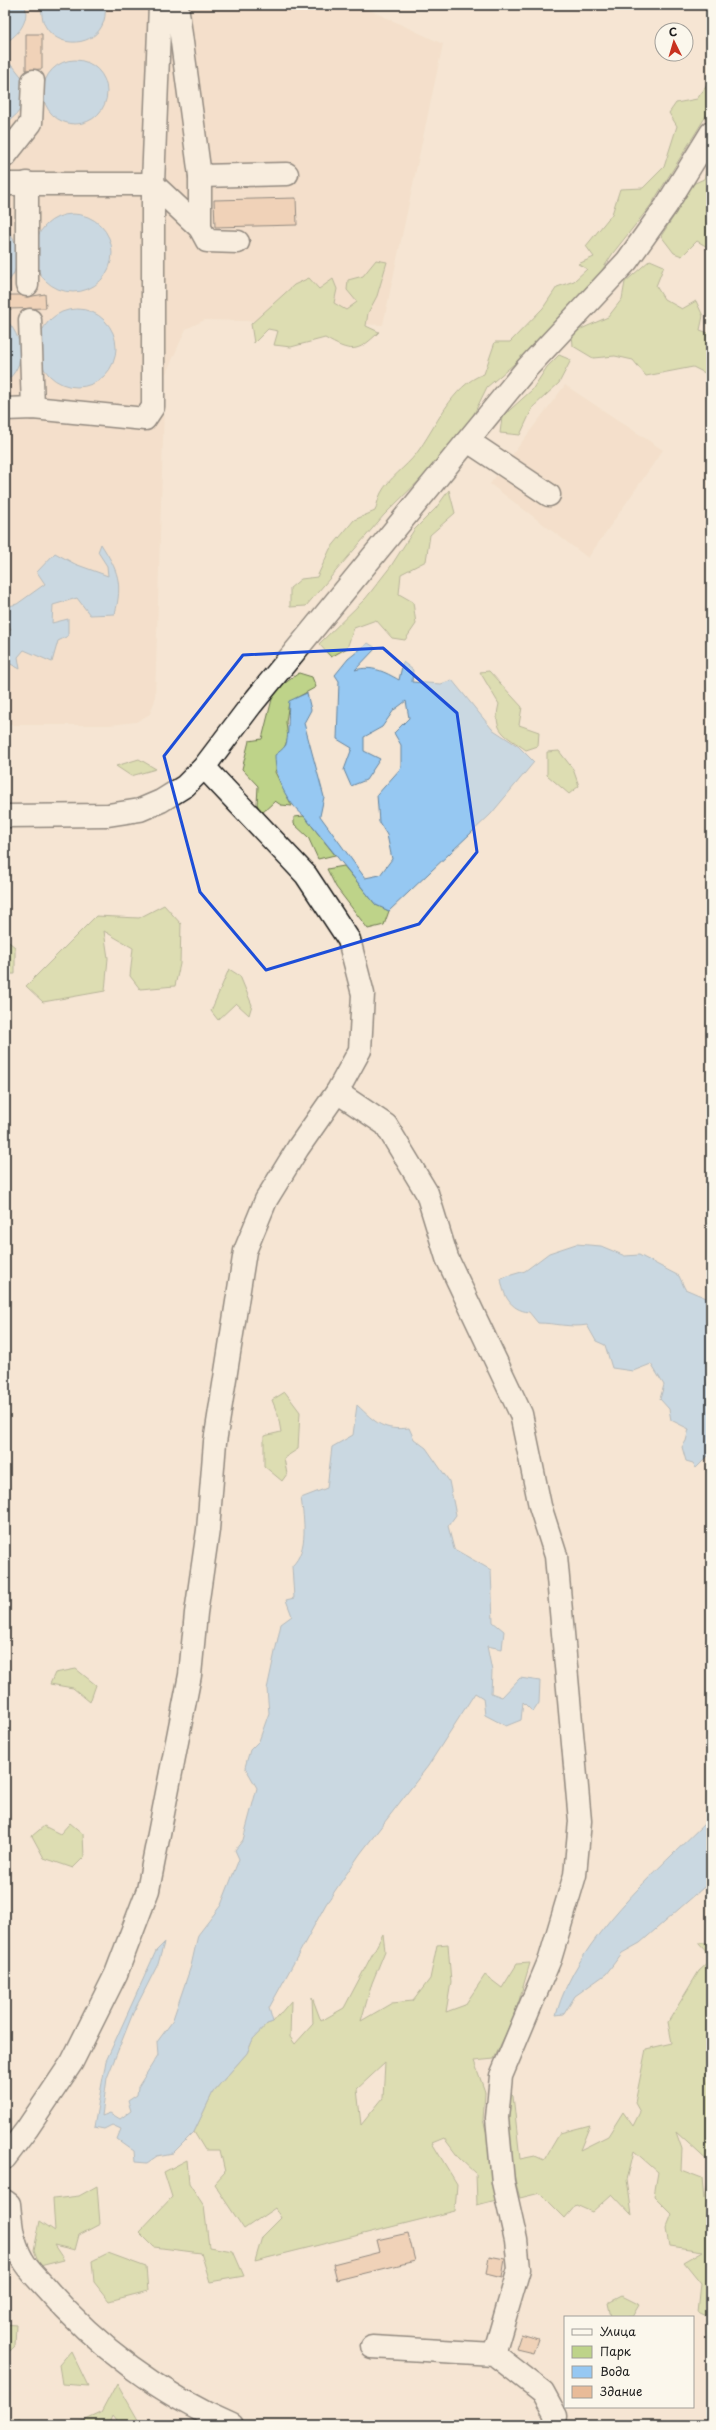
<svg xmlns="http://www.w3.org/2000/svg" width="716" height="2430" viewBox="0 0 716 2430" font-family="'Playpen Sans',sans-serif">
  <style>
    .built { fill: #f1d8c1 }
    .green { fill: #bed389; stroke: #6d7852; fill-rule: evenodd }
    .water { fill: #96c8f2; stroke: #65839c }
    .building { fill: #e8bb98; stroke: #1c1c1c }
    .lines { fill: none; stroke-linecap: round; stroke-linejoin: round }
    .minor-casing { stroke: #1c1c1c; stroke-width: 25 }
    .minor { stroke: #fbf7ec; stroke-width: 22 }
    .marked { fill: none; stroke: #1d4ed8; stroke-width: 3; stroke-linejoin: round }
  </style>
  <rect width="100%" height="100%" fill="#f5e5d3"/>
  <filter id="ink" filterUnits="userSpaceOnUse"><feTurbulence type="fractalNoise" baseFrequency=".025" numOctaves="2"/><feDisplacementMap in="SourceGraphic" scale="8" xChannelSelector="R" yChannelSelector="G"/><feConvolveMatrix kernelMatrix="1 2 1 2 8 2 1 2 1" color-interpolation-filters="sRGB"/></filter>
  <g filter="url(#ink)">
    <g class="built">
      <path d="M5,5H359L443,44L383,325L205,320L186,329L165,376L155,700L150,714L136,722L111,725H5Z"/>
      <path d="M565,385L663,450L588,558L490,484Z"/>
    </g>
    <g class="green">
      <path d="M711,58V108L651,205L613,253L595,281L566,309L527,353L487,387L470,422L437,463L384,515L306,606L290,607V588L301,579L317,577L330,549L354,520L375,511C377,505 378,499 381,493C388,479 406,467 416,454C436,428 451,385 484,374L495,342H510L543,308L557,287L574,281L587,269L578,264L594,257L586,246L612,214L620,189L643,188L664,167L677,126L669,113L676,103L697,99L708,84Z"/>
      <path d="M711,153V249L697,241L682,256L674,253L661,236L676,213L686,187L704,179Z"/>
      <path d="M376,260L387,262L377,296L368,313L366,326L379,332C357,354 350,352 325,338L291,347L274,345L278,331L268,329L254,343L251,324L294,285L309,278L319,289L333,279L337,289L334,303L346,310L357,302L347,290L348,280L363,276Z"/>
      <path d="M650,260L664,266L656,286L664,299L682,309L696,301L703,316L700,330L711,334V376L693,367L646,376L633,360L615,356L593,358L573,346L572,333L608,317L622,299L625,282Z"/>
      <path d="M559,355L571,360L559,383L533,407L520,435L500,433L502,417L532,390L547,367Z"/>
      <path d="M449,490L455,513L430,535L426,561L401,574L399,594L413,602L416,624L405,640L392,638L376,620L354,628L347,648L331,657L319,644L366,598L391,566L414,530L436,508Z"/>
      <path d="M489,671L522,707L519,725L539,732L538,746L526,750C505,735 492,732 499,704L480,672Z"/>
      <path d="M299,673L312,677L316,687L289,702L286,722L288,738L275,772L292,806L281,805L275,801L261,814L257,804L258,786L242,769L249,741L262,739L274,691Z"/>
      <path d="M559,751L573,769L579,786L569,794L547,775V752Z"/>
      <path d="M139,759L156,769L131,776L116,766Z"/>
      <path d="M304,816L335,855L318,859L308,837L294,824V817Z"/>
      <path d="M344,866L376,905L389,911L384,925L368,929L336,887L327,869Z"/>
      <path d="M164,905L181,924L180,964L175,986L140,989L130,976L133,948L104,931L108,958L105,991L43,1002L26,986L96,916L139,918Z"/>
      <path d="M5,939L15,947V974H5Z"/>
      <path d="M229,969L240,976L252,1005L249,1015L236,1003L218,1020L211,1011Z"/>
      <path d="M285,1392L300,1412L298,1449L284,1458L287,1474L282,1481L264,1466V1436L281,1432L278,1415L272,1400Z"/>
      <path d="M76,1669L96,1685L90,1702L73,1688L50,1684L55,1673Z"/>
      <path d="M70,1823L83,1834L84,1857L73,1868L44,1858L32,1836L44,1826L60,1834Z"/>
      <path d="M383,1934L385,1951L372,1983L361,2021L392,2003L413,2001L430,1979L437,1945L448,1944L451,1982L446,2012L465,2005L485,1975L502,1988L517,1964L530,1963L515,2014L494,2059L474,2061L485,2092L483,2120L491,2147L500,2199L477,2205L476,2174L459,2158L444,2138L432,2143L457,2184L455,2211L255,2261L262,2237L281,2218L275,2208L244,2229L214,2184L225,2172L220,2150H205L194,2132L213,2092L247,2053L253,2039L267,2024L273,2022L291,2001L290,2037L295,2044L313,2024L312,1997L321,2021L344,2008ZM385,2063L383,2098L361,2125L357,2089Z"/>
      <path d="M698,1943H711V1957Z"/>
      <path d="M711,1960V2164L676,2132L682,2149L681,2170L702,2178L704,2198L711,2167V2318L698,2312L701,2283L684,2262L703,2251L669,2246L666,2229L672,2214L654,2196L658,2172L634,2151L627,2180L632,2215L612,2194L592,2212L576,2205L565,2218L540,2193L520,2198C509,2161 506,2129 508,2090L513,2095L520,2159L535,2156L544,2160L560,2133L590,2125L580,2150L608,2136L623,2112L633,2126L640,2112L635,2103L646,2049L672,2043L668,2022L699,1971Z"/>
      <path d="M187,2160L189,2183L204,2206L209,2247L233,2251L244,2276L210,2282L201,2253L154,2247L139,2232L172,2197L164,2172Z"/>
      <path d="M97,2186L100,2224L79,2235L75,2250L54,2245L64,2260L40,2266L34,2250L40,2221L55,2231L53,2199L79,2196Z"/>
      <path d="M108,2253L146,2267L148,2291L109,2301L94,2282L92,2261Z"/>
      <path d="M622,2296L640,2305L633,2317H611L608,2303Z"/>
      <path d="M5,2324L16,2325L15,2346L5,2356Z"/>
      <path d="M71,2351L88,2386L62,2384L59,2365Z"/>
      <path d="M117,2383L141,2425H121L113,2415L109,2425H75L101,2413Z"/>
      <path d="M20,2420L21,2425H5V2422Z"/>
    </g>
    <g class="water">
      <path d="M5,5H25C29,22 19,34 5,43Z"/>
      <path d="M42,5H105C111,55 36,54 42,5Z"/>
      <circle cx="75" cy="92" r="32"/>
      <path d="M5,62L13,66L24,80C22,101 26,111 5,123Z"/>
      <circle cx="73" cy="253" r="39"/>
      <path d="M5,228C21,244 22,269 5,285Z"/>
      <circle cx="77" cy="348" r="39"/>
      <path d="M5,319C23,336 28,365 5,382Z"/>
      <path d="M101,544C118,571 123,582 115,614L90,615L77,598L53,605L52,623L68,619V636L58,641L52,662L24,650L18,657L20,669L5,661V634L11,629L5,619V607L17,604L45,584L37,572L55,553L75,564L108,576L107,566L98,552Z"/>
      <path d="M368,643L376,648L355,670C372,665 385,672 399,680L403,662L413,670L412,682L441,684L452,680L492,729L518,746L534,762L491,814L389,911L376,905L304,816C286,801 275,779 275,755C279,752 283,749 285,746C289,742 288,710 289,701L307,693L311,710L304,723L324,797L320,816L365,878L380,875L392,859L387,835L379,822L377,795L401,768V745L394,733L409,718L406,701L394,710L382,727L364,737V751L380,759L366,780L351,786L344,770L352,748L337,739L339,681L335,675L348,659Z"/>
      <path d="M576,1244L601,1246L625,1256L639,1255L679,1276L685,1289L711,1300V1453L696,1468L693,1463L686,1461L682,1447L686,1441L689,1429L671,1420L669,1409L660,1399L664,1385L651,1364L633,1371L612,1368L605,1345L596,1341L587,1325C571,1328 555,1323 538,1323L529,1312C510,1310 503,1295 501,1278L525,1271L549,1253Z"/>
      <path d="M357,1405C376,1423 383,1431 409,1428L414,1439L426,1448L449,1481L456,1515L448,1526L454,1549L491,1570L493,1622L504,1631L502,1649L487,1646L492,1671L491,1693L502,1697L520,1678L540,1681L539,1703L533,1712L523,1702L521,1720L506,1726L485,1715L483,1698L475,1693L428,1766L360,1854L326,1904L269,2008L273,2022L267,2024L253,2039L247,2053L213,2092L194,2132L173,2153L157,2156L147,2163L135,2162L134,2151L117,2139L121,2129L112,2125L104,2129L94,2127L106,2061L156,1951L164,1943L158,1964L133,2013L107,2078L102,2116L110,2113L120,2119L131,2111L128,2101L137,2095L138,2087L158,2055L157,2042L172,2022L191,1966L198,1935L221,1905L239,1859L235,1850L243,1840L257,1788L245,1767L250,1750L259,1741L269,1713L267,1689L281,1624L292,1616L286,1600L294,1598L292,1566C309,1550 304,1519 301,1498L327,1488L332,1447L353,1435Z"/>
      <path d="M711,1817V1881L640,1943L622,1953L606,1974L575,1996L564,2014L556,2015C577,1938 656,1872 711,1817Z"/>
    </g>
    <g class="building">
      <path d="M26,34H42V69L26,70Z"/>
      <path d="M296,198L297,225L215,227L214,200Z"/>
      <path d="M45,294L46,308L8,309L7,295H20L27,297Z"/>
      <path d="M408,2233L415,2261L337,2280L333,2264L380,2252L377,2240Z"/>
      <path d="M489,2256L505,2259L502,2278L486,2274Z"/>
      <path d="M521,2334L538,2339L533,2353L516,2349Z"/>
    </g>
    <g class="lines">
      <g class="minor-casing">
        <g id="minor">
          <path d="M177,5L200,176V228L207,241L238,242"/>
          <path d="M5,156L31,123L33,81"/>
          <path d="M200,176L287,174"/>
          <path d="M27,183V285"/>
          <path d="M5,184H153L200,228"/>
          <path d="M30,320L33,408"/>
          <path d="M5,409L33,408L145,419L153,407V184L160,5"/>
          <path d="M468,441L549,495"/>
          <path d="M5,816L108,815L140,810L161,801L185,786L204,767L251,705L527,368L627,261L666,206L711,133"/>
          <path d="M337,1092L386,1125L427,1193L447,1258L521,1414L540,1506L556,1556L580,1821L575,1875L550,1959L501,2076L497,2118L503,2182L516,2240L519,2269L494,2354"/>
          <path d="M5,2158L27,2129L72,2062L116,1974L148,1890L190,1675L196,1613L208,1530L215,1442L245,1251L266,1200L298,1148L337,1092L360,1050L363,994L349,940L306,875L204,767"/>
          <path d="M5,2201L9,2204C11,2224 12,2241 22,2259C27,2269 38,2279 45,2287C96,2346 161,2395 232,2425"/>
          <path d="M372,2347L494,2354L543,2392L556,2416L554,2425"/>
        </g>
      </g>
      <use href="#minor" class="minor"/>
    </g>
  </g>
  <path d="M0 0H716V2430H0ZM383,648L457,713L477,852L419,924L266,970L200,892L164,756L243,655Z" fill="#f5e5d3" fill-opacity=".55" fill-rule="evenodd"/>
  <path class="marked" d="M383,648L457,713L477,852L419,924L266,970L200,892L164,756L243,655Z"/>
  <rect width="716" height="2430" fill="none" stroke="#fbf7ec" stroke-width="20"/>
  <rect x="10" y="10" width="696" height="2410" fill="none" stroke="#1c1c1c" stroke-width="1.5" filter="url(#ink)"/>
  <rect x="564" y="2316" width="130" height="92" fill="#fbf7ec" stroke="#a29f99"/>
  <rect x="572" y="2329" width="20" height="6" fill="#fbf7ec" stroke="#a29f99"/>
  <text x="600" y="2336" font-size="12" fill="#1c1c1c">Улица</text>
  <rect x="572" y="2346" width="20" height="12" fill="#bed389" stroke="#a29f99"/>
  <text x="600" y="2356" font-size="12" fill="#1c1c1c">Парк</text>
  <rect x="572" y="2366" width="20" height="12" fill="#96c8f2" stroke="#a29f99"/>
  <text x="600" y="2376" font-size="12" fill="#1c1c1c">Вода</text>
  <rect x="572" y="2386" width="20" height="12" fill="#e8bb98" stroke="#a29f99"/>
  <text x="600" y="2396" font-size="12" fill="#1c1c1c">Здание</text>
  <g transform="translate(674 42) rotate(355)"><circle r="19" fill="#fbf7ec" stroke="#a29f99"/>
  <path d="M0-3L7 15L0 10L-7 15Z" fill="#c8321e"/>
  <text y="-6" font-size="11" font-weight="bold" text-anchor="middle" fill="#1c1c1c">С</text>
  </g>
</svg>
